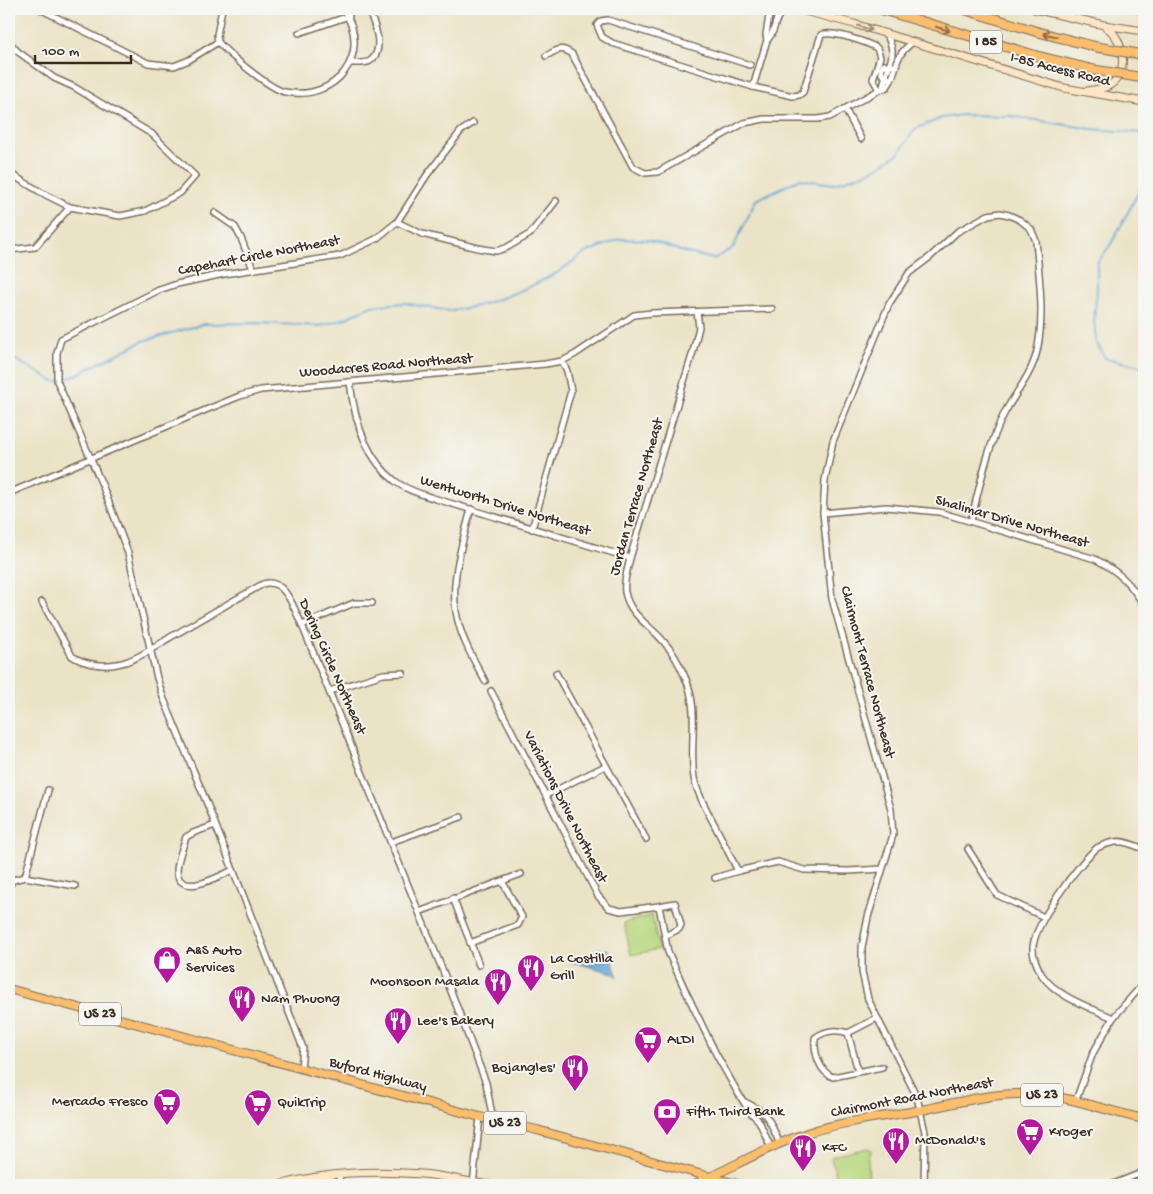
<svg xmlns="http://www.w3.org/2000/svg" width="1153" height="1194" viewBox="0 0 1153 1194" font-family="'Gochi Hand',sans-serif">
  <style>
    .green { fill: #b8d77d; stroke: #7a804e }
    .water { fill: #5fa3d4; stroke: #4d6679 }
    .lines { fill: none; stroke-linecap: round; stroke-linejoin: round }
    .stream { stroke: #5fa3d4; stroke-width: 2 }
    .minor-casing { stroke: #796b59; stroke-width: 8 }
    .secondary-casing { stroke: #796b59; stroke-width: 9 }
    .primary-casing { stroke: #796b59; stroke-width: 10 }
    .motorway-casing { stroke: #796b59; stroke-width: 11 }
    .minor { stroke: #fff; stroke-width: 5 }
    .secondary { stroke: #fde5c5; stroke-width: 7 }
    .primary { stroke: #fabe6d; stroke-width: 8 }
    .motorway { stroke: #fabe6d; stroke-width: 9 }
    .motorway-bridge-casing { stroke: #796b59; stroke-width: 11; stroke-linecap: butt }
    .motorway-bridge { stroke: #fabe6d; stroke-width: 9 }
    .oneway { stroke: #9c8872 }
    .oneway2 { stroke: #916d42 }
    .labels { text-anchor: middle; dominant-baseline: central; stroke-width: 4; stroke-linejoin: round; paint-order: stroke }
    .shield { fill: #f6f6f2; stroke: #73675e; stroke-width: 1 }
    .shield-label { font-size: 14px; font-weight: bold; fill: #3b2a1e }
    .street-label { font-size: 15px; fill: #3b2a1e; stroke: #f6f6f2 }
    .poi-label { font-size: 15px; fill: #3b2a1e; stroke: #f6f6f2; text-anchor: start }
  </style>
  <rect width="100%" height="100%" fill="#f6f6f2"/>
  <filter id="ink" filterUnits="userSpaceOnUse"><feTurbulence type="fractalNoise" baseFrequency=".02" numOctaves="2"/><feDisplacementMap in="SourceGraphic" scale="10" xChannelSelector="R" yChannelSelector="G"/><feConvolveMatrix kernelMatrix="1 2 1 2 8 2 1 2 1" color-interpolation-filters="sRGB"/></filter>
  <filter id="wash" filterUnits="userSpaceOnUse"><feTurbulence type="fractalNoise" baseFrequency=".0096" numOctaves="4" result="noise"/><feDisplacementMap in="SourceGraphic" scale="20" xChannelSelector="R" yChannelSelector="G"/><feGaussianBlur stdDeviation="1.12" result="paint"/><feColorMatrix in="noise" values="0 0 0 0 0 0 0 0 0 0 0 0 0 0 0 0 0 1.4 0 .05"/><feComposite in="paint" operator="in"/></filter>
  <g filter="url(#wash)">
    <rect width="100%" height="100%" fill="#ebe3c6"/>
    <g class="green">
      <path d="M652,915L659,949L631,955L624,923Z"/>
      <path d="M867,1148L872,1151L868,1155L869,1183L870,1185L874,1184V1185H852L838,1181L831,1158L832,1156Z"/>
    </g>
    <path class="water" d="M600,949L602,951L608,949L618,977L612,973L569,961L582,955Z"/>
    <g class="lines">
      <g class="stream">
        <path d="M1121,9L1142,17L1144,25"/>
        <path d="M1144,74V62"/>
        <path d="M1143,99L1144,81"/>
        <path d="M1143,104L1144,182L1111,244L1097,263V290L1094,318L1096,342L1105,358L1144,367"/>
        <path d="M9,356L55,382L72,377L143,341L204,324L258,323L320,326L344,319L371,306L404,303L449,311L477,306L505,297L531,286L557,273L583,254L620,239L649,240L687,253L714,259L733,248L756,200L800,179L833,184L861,175L878,167L899,153L915,129L942,118L962,115L1010,116L1092,129L1143,133"/>
      </g>
    </g>
  </g>
  <g filter="url(#ink)">
    <g class="lines">
      <g class="minor-casing">
        <g id="minor">
          <path d="M40,9L148,63L174,66L189,60L218,42"/>
          <path d="M299,33L349,16"/>
          <path d="M767,40C777,32 773,17 784,9"/>
          <path d="M9,42L17,51L54,78L74,87L152,134L195,176L180,193L145,211L120,216L70,207L44,194L9,173"/>
          <path d="M218,42C228,54 270,89 285,92C336,102 374,54 343,9"/>
          <path d="M218,42L217,35L222,9"/>
          <path d="M546,56C557,50 561,46 572,54L633,167L645,173L658,172L744,123L764,119H818L830,117L879,90L887,87C900,70 890,59 913,42"/>
          <path d="M350,63C357,63 365,64 370,61C386,50 374,21 367,9"/>
          <path d="M750,65L608,20L601,21L597,25L602,37L612,43L753,87L767,40L766,35L770,9"/>
          <path d="M888,78L882,74L881,69L884,65L892,66"/>
          <path d="M753,87L793,96L799,95L803,92L820,38L821,35C832,30 866,42 877,48L880,57L873,79L879,90"/>
          <path d="M883,89C883,76 893,64 892,51C892,46 889,40 887,35"/>
          <path d="M845,109L861,139"/>
          <path d="M215,213L235,227L241,238L253,269"/>
          <path d="M397,222L422,234L478,248L496,251L506,248L530,234L556,201"/>
          <path d="M9,250L35,247L70,207"/>
          <path d="M697,312L699,327L693,352L630,558C628,569 623,581 625,592C629,615 650,625 664,642C673,652 680,665 685,677C700,710 689,744 694,778C697,793 705,807 712,820C721,837 729,854 738,871"/>
          <path d="M350,382C354,418 365,458 395,481C406,490 421,494 433,498L630,558"/>
          <path d="M9,493L208,409L240,396L261,390L545,364L562,361L574,355L634,315L652,313L772,309"/>
          <path d="M471,509C462,545 448,585 458,621C463,642 475,662 485,681"/>
          <path d="M823,513L886,507L939,512L1095,559C1118,571 1131,583 1144,606"/>
          <path d="M532,529L571,391L567,371L562,361"/>
          <path d="M42,602L72,656C84,664 103,667 117,664C135,661 153,648 169,638C200,620 231,602 263,584C285,577 294,609 302,625L449,986L486,1083L493,1120"/>
          <path d="M302,625L354,603H372"/>
          <path d="M556,673L646,839"/>
          <path d="M330,691L383,674L403,673"/>
          <path d="M491,691L598,896L609,908L621,911L659,906L668,952L686,992L716,1054L738,1093L750,1112L759,1121L771,1148"/>
          <path d="M546,795L605,766"/>
          <path d="M215,825L193,833L186,837C183,847 177,860 177,871C179,899 220,876 233,870"/>
          <path d="M391,842L461,817"/>
          <path d="M968,849L997,895L1044,917"/>
          <path d="M1144,849C1136,846 1124,840 1115,842C1110,843 1102,845 1097,848C1080,861 1031,928 1033,950C1033,956 1038,969 1042,975C1057,997 1089,1007 1113,1018L1144,983"/>
          <path d="M25,877L75,886"/>
          <path d="M715,878L738,871L778,862L804,870L849,871L882,869"/>
          <path d="M9,886L13,880L25,877L48,790"/>
          <path d="M453,898L479,965"/>
          <path d="M659,906L675,903L681,925L679,929L665,936"/>
          <path d="M419,912L521,874"/>
          <path d="M470,943L518,925L522,917L502,881"/>
          <path d="M877,1018L848,1033C836,1029 824,1031 815,1038C814,1052 819,1072 833,1077L882,1067"/>
          <path d="M848,1033L858,1071"/>
          <path d="M301,1068L303,1048L208,806L163,697L157,678L128,553L103,487L57,381V353L61,339L159,290L177,284L224,274L340,256L376,239L397,222L427,175L461,131L473,123"/>
          <path d="M1076,1100L1093,1053L1113,1018"/>
          <path d="M745,1102C770,1114 769,1120 780,1144"/>
          <path d="M339,1175L340,1185"/>
          <path d="M473,1185L480,1117"/>
          <path d="M924,1185L925,1132L917,1097L868,999L862,972V947L868,917L893,835L891,809L832,599L823,513L825,480L833,441L889,304L909,273L930,257L957,232L988,215L1000,213L1009,215L1020,220L1031,229L1036,241C1039,276 1045,316 1037,351C1032,374 1016,392 1005,412C988,445 980,485 971,521"/>
          <path d="M1111,1185L1144,1172"/>
        </g>
      </g>
      <g class="secondary-casing">
        <g id="secondary">
          <path d="M797,9L854,24L1064,88L1144,102"/>
          <path d="M1034,9L1104,25L1144,31"/>
          <path d="M1087,91C1094,90 1103,89 1110,85C1130,72 1124,38 1106,27"/>
          <path d="M278,1185C328,1172 372,1170 422,1174C445,1176 467,1182 490,1185"/>
          <path d="M694,1185L710,1177"/>
        </g>
      </g>
      <g class="primary-casing">
        <g id="primary">
          <path d="M9,989L480,1117L537,1130L740,1185"/>
          <path d="M710,1177C742,1162 773,1144 807,1133C844,1121 883,1117 922,1110C959,1102 996,1092 1034,1094C1074,1097 1106,1111 1144,1119"/>
        </g>
      </g>
      <g class="motorway-casing">
        <g id="motorway">
          <path d="M880,9L1037,56L1094,70"/>
          <path d="M963,9L1038,32L1097,47"/>
        </g>
      </g>
      <use href="#minor" class="minor"/>
      <use href="#secondary" class="secondary"/>
      <use href="#primary" class="primary"/>
      <use href="#motorway" class="motorway"/>
      <g class="motorway-bridge-casing">
        <g id="motorway-bridge">
          <path d="M1097,47L1144,55"/>
          <path d="M1094,70L1144,78"/>
        </g>
      </g>
      <use href="#motorway-bridge" class="motorway-bridge"/>
    </g>
    <defs><path id="oneway-shaft" d="M-6 0H5M1.5-3L5.5 0L1.5 3" fill="none" stroke-width="1.6" stroke-linecap="round" stroke-linejoin="round" transform="scale(1.25)"/></defs>
    <use class="oneway" href="#oneway-shaft" transform="translate(865 28) rotate(18)"/>
    <g class="oneway2">
      <use href="#oneway-shaft" transform="translate(943 29) rotate(17)"/>
      <use href="#oneway-shaft" transform="translate(1050 35) rotate(-166)"/>
    </g>
  </g>
  <defs>
    <g id="shop-pin" transform="scale(1.4375)"><path d="M0 17L-7.5 6A9.5 9.5 0 1 1 7.5 6Z" fill="#b5179e" stroke="#f6f6f2"/><path d="M-5-2.5h2.3a2.7 3.5 0 0 1 5.4 0H5L5.5 6h-11ZM-1.5-2.5h3a1.5 2.3 0 0 0-3 0Z" fill="#fff"/></g>
    <g id="restaurant-pin" transform="scale(1.4375)"><path d="M0 17L-7.5 6A9.5 9.5 0 1 1 7.5 6Z" fill="#b5179e" stroke="#f6f6f2"/><path d="M-5-6h1v4h1v-4h1v4h1v-4h1v5L-1.5 .5V6h-2V.5L-5-1ZM5-6V6H3V1.5H1.5Q1.5-4 5-6Z" fill="#fff"/></g>
    <g id="supermarket-pin" transform="scale(1.4375)"><path d="M0 17L-7.5 6A9.5 9.5 0 1 1 7.5 6Z" fill="#b5179e" stroke="#f6f6f2"/><path d="M-6-5.5h2.5l.6 2H6L4.5 2H-2.5L-4.4-4H-6ZM-1.5 3.2a1.3 1.3 0 1 0 .1 0ZM3 3.2a1.3 1.3 0 1 0 .1 0Z" fill="#fff"/></g>
    <g id="bank-pin" transform="scale(1.4375)"><path d="M0 17L-7.5 6A9.5 9.5 0 1 1 7.5 6Z" fill="#b5179e" stroke="#f6f6f2"/><path d="M-6-4H6V4H-6ZM0-2.3a2.3 2.3 0 1 0 0 4.6a2.3 2.3 0 1 0 0-4.6Z" fill="#fff"/></g>
  </defs>
  <g fill-rule="evenodd">
    <use href="#shop-pin" x="167" y="960"/>
    <use href="#restaurant-pin" x="531" y="968"/>
    <use href="#restaurant-pin" x="498" y="982"/>
    <use href="#restaurant-pin" x="242" y="999"/>
    <use href="#restaurant-pin" x="398" y="1021"/>
    <use href="#supermarket-pin" x="648" y="1040"/>
    <use href="#restaurant-pin" x="575" y="1068"/>
    <use href="#supermarket-pin" x="167" y="1102"/>
    <use href="#supermarket-pin" x="258" y="1103"/>
    <use href="#bank-pin" x="667" y="1112"/>
    <use href="#supermarket-pin" x="1030" y="1132"/>
    <use href="#restaurant-pin" x="896" y="1141"/>
    <use href="#restaurant-pin" x="803" y="1148"/>
  </g>
  <g class="labels">
    <g class="shield">
      <rect x="970" y="30.5" width="32" height="23" rx="4"/>
      <rect x="79" y="1002.5" width="42" height="23" rx="4"/>
      <rect x="1021" y="1083.5" width="42" height="23" rx="4"/>
      <rect x="484" y="1111.5" width="42" height="23" rx="4"/>
    </g>
    <g class="shield-label">
      <text x="986" y="42">I 85</text>
      <text x="100" y="1014">US 23</text>
      <text x="1042" y="1095">US 23</text>
      <text x="505" y="1123">US 23</text>
    </g>
    <g class="street-label">
      <text transform="translate(1060 70) rotate(14)">I-85 Access Road</text>
      <text transform="translate(259 256) rotate(-11)">Capehart Circle Northeast</text>
      <text transform="translate(386 366) rotate(-5)">Woodacres Road Northeast</text>
      <text transform="translate(637 497) rotate(-74)">Jordan Terrace Northeast</text>
      <text transform="translate(505 506) rotate(17)">Wentworth Drive Northeast</text>
      <text transform="translate(1012 522) rotate(16)">Shalimar Drive Northeast</text>
      <text transform="translate(332 667) rotate(66)">Dering Circle Northeast</text>
      <text transform="translate(867 672) rotate(75)">Clairmont Terrace Northeast</text>
      <text transform="translate(565 807) rotate(63)">Variations Drive Northeast</text>
      <text transform="translate(378 1075) rotate(15)">Buford Highway</text>
      <text transform="translate(912 1098) rotate(-11)">Clairmont Road Northeast</text>
    </g>
    <g class="poi-label">
      <text x="186" y="951">A&amp;S Auto<tspan x="186" dy="17">Services</tspan></text>
      <text x="550" y="959">La Costilla<tspan x="550" dy="17">Grill</tspan></text>
      <text x="479" y="982" text-anchor="end">Moonsoon Masala</text>
      <text x="261" y="999">Nam Phuong</text>
      <text x="417" y="1021">Lee's Bakery</text>
      <text x="667" y="1040">ALDI</text>
      <text x="556" y="1068" text-anchor="end">Bojangles'</text>
      <text x="148" y="1102" text-anchor="end">Mercado Fresco</text>
      <text x="277" y="1103">QuikTrip</text>
      <text x="686" y="1112">Fifth Third Bank</text>
      <text x="1049" y="1132">Kroger</text>
      <text x="915" y="1141">McDonald's</text>
      <text x="822" y="1148">KFC</text>
    </g>
  </g>
  <rect width="1153" height="1194" fill="none" stroke="#f6f6f2" stroke-width="30"/>
  <path d="M35 55v8h96v-8" fill="none" stroke="#3b2a1e" stroke-width="2.5"/>
  <text x="42" y="55" font-size="15" fill="#3b2a1e" stroke="#f6f6f2" stroke-width="4" paint-order="stroke">100 m</text>
</svg>
